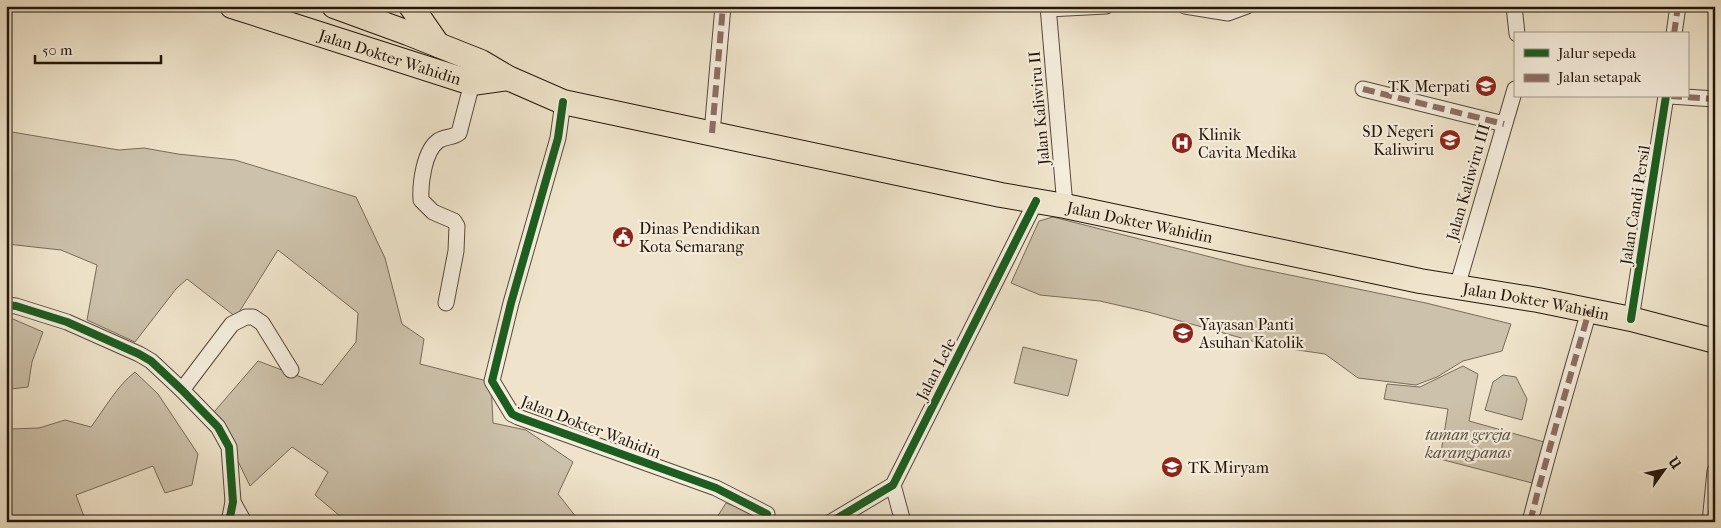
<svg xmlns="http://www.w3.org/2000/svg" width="1721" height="528" viewBox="0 0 1721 528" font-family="'IM FELL French Canon',serif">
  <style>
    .green { fill: #ccc1aa; stroke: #786b59 }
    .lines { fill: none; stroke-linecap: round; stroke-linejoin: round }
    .minor-casing { stroke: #564939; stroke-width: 17 }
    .trunk-casing { stroke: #231508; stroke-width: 26 }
    .minor { stroke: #f5eddd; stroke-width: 15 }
    .trunk { stroke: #efe4cb; stroke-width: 24 }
    .quiet { stroke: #8d6e63; stroke-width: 6; stroke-dasharray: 12 6; stroke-linecap: butt }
    .cycleway-casing { stroke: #f5eddd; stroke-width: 11 }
    .cycleway { stroke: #1b5e20; stroke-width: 8 }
    .labels { text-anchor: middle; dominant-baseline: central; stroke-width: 4.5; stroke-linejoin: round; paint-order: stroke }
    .street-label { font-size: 16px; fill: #231508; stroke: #f5eddd }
    .poi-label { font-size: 16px; fill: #231508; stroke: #f5eddd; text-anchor: start }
    .park-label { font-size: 16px; font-style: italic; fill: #5e5141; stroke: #f5eddd }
  </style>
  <rect width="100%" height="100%" fill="#efe4cb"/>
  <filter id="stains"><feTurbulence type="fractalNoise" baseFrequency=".004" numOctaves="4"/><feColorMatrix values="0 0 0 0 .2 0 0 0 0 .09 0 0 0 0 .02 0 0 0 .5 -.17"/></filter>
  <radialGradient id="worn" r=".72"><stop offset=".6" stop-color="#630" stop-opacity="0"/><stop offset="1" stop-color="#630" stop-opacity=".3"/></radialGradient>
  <g class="green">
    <path d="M6,131L119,150L144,148L178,154L235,160L356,197L385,258L402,324L424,339L420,364L491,382L493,423L526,430L573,462L558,494L580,522H347L315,495L328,472L292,447L250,486L214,412L258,361L322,385L356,342L358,313L278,250L236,317L187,279L176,289L135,342L87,320L97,265L61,250L7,244L6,246Z"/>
    <path d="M1053,217L1246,266L1426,303L1511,324L1502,351L1463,361L1437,377L1416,385L1358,378L1325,354L1270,346L1148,312L1100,301L1040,295L1011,283L1039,221Z"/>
    <path d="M6,316L43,332L32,362L28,387L11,389L8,417L11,429L39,428L65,420L91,427C105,408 117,386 135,372L158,394L198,454L192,485L165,493L153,466L76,495L86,522H6Z"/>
    <path d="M1023,347L1077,360L1068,396L1014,383Z"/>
    <path d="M1463,366L1478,374L1469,421L1544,442L1532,483L1440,459L1448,409L1384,399L1387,384L1420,387Z"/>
    <path d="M1503,375L1516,377L1527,399L1522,420L1485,410L1493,382Z"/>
    <path d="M726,503L753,513L766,522H714Z"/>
  </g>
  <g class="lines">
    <g class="minor-casing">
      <g id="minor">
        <path d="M1048,6L1065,206"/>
        <path d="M1185,6L1228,13L1247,6"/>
        <path d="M1514,6L1517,34"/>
        <path d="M1048,9L1106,6"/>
        <path d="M1674,34L1678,6"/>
        <path d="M1363,89L1504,124"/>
        <path d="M1670,96L1715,99"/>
        <path d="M563,102L558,138L511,303L492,381L512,414L518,417L716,488L767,514"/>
        <path d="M712,133L723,6"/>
        <path d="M1457,287L1515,89"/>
        <path d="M446,303L456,251L457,226L454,221L433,212L421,200C420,184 424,151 438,141C445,136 453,138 459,133L472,83"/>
        <path d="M6,305L16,306L67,322L139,354L151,361L182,390L218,427L229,447L233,502L229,522"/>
        <path d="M1631,319L1666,96"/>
        <path d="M182,390L232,324L246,317H253L262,323L291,370"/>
        <path d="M893,485L903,522"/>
        <path d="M233,502L244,522"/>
        <path d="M831,522L893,485L1036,201"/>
        <path d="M1530,522C1548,451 1569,381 1589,311"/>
        <path d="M1710,522L1715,471"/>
      </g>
    </g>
    <g class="trunk-casing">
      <g id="trunk">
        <path id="s1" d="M232,6L472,83L508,78"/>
        <path id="s2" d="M334,6L408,33L481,62L508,78L563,102L1001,195L1065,206L1420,281L1538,300L1631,319L1715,341"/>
        <path d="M411,6L438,45"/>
      </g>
    </g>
    <use href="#minor" class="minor"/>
    <use href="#trunk" class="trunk"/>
    <g class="quiet">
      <path d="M1674,34L1678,6"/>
      <path d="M1363,89L1504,124"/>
      <path d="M1670,96L1715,99"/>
      <path d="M712,133L723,6"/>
      <path d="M1530,522C1548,451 1569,381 1589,311"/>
      <path d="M1710,522L1715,471"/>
    </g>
    <g class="cycleway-casing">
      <g id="cycleway">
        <path d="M563,102L558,138L511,303L492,381L512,414L518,417L716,488L767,514"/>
        <path d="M6,305L16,306L67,322L139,354L151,361L182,390L218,427L229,447L233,502L229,522"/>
        <path d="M1631,319L1666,96"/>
        <path d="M831,522L893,485L1036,201"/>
      </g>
    </g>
    <use href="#cycleway" class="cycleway"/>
  </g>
  <defs>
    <g id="school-disc" transform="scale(1.125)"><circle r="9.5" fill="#8f2418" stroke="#f5eddd"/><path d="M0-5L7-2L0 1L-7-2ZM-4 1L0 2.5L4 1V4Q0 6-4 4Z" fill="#fff"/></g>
    <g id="hospital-disc" transform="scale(1.125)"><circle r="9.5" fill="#8f2418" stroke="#f5eddd"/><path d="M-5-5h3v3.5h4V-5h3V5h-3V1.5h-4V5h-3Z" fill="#fff"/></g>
    <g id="civic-disc" transform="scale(1.125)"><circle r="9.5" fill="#8f2418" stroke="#f5eddd"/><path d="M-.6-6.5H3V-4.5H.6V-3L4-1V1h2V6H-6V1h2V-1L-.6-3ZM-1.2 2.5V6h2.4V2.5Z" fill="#fff"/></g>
  </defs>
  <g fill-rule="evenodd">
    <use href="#school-disc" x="1486" y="86"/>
    <use href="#school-disc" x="1450" y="140"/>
    <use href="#hospital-disc" x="1182" y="143"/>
    <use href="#civic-disc" x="623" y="237"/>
    <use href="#school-disc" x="1183" y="333"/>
    <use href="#school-disc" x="1172" y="467"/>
  </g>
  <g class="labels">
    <g class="street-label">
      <text stroke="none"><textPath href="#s1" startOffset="166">Jalan Dokter Wahidin</textPath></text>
      <text transform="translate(1039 108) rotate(-95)">Jalan Kaliwiru II</text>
      <text transform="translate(1468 182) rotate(-74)">Jalan Kaliwiru III</text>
      <text transform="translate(1635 205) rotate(-81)">Jalan Candi Persil</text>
      <text stroke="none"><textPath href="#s2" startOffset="838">Jalan Dokter Wahidin</textPath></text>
      <text stroke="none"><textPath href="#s2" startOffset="1242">Jalan Dokter Wahidin</textPath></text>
      <text transform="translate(936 369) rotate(-63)">Jalan Lele</text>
      <text transform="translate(591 427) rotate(21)">Jalan Dokter Wahidin</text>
    </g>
    <g class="poi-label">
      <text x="1470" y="86" text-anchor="end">TK Merpati</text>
      <text x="1434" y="131" text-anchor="end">SD Negeri<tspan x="1434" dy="18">Kaliwiru</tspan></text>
      <text x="1198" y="134">Klinik<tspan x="1198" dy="18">Cavita Medika</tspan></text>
      <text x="639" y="228">Dinas Pendidikan<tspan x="639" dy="18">Kota Semarang</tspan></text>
      <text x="1199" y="324">Yayasan Panti<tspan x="1199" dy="18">Asuhan Katolik</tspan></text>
      <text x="1188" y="467">TK Miryam</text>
    </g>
    <g class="park-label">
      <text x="1468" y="434">taman gereja<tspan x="1468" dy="18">karangpanas</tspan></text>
    </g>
  </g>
  <rect width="1721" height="528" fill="none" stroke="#efe4cb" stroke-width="25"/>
  <rect x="8" y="8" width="1706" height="513" fill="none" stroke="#231508" stroke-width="2.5"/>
  <rect x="12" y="12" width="1696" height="503" fill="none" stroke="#231508"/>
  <rect x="1514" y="32" width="175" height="65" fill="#f5eddd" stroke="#a19788"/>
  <rect x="1524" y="49" width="25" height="8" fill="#1b5e20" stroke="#a19788"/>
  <text x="1558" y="58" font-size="15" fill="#231508">Jalur sepeda</text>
  <rect x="1524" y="74" width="25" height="8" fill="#8d6e63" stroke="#a19788"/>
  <text x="1558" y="82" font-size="15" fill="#231508">Jalan setapak</text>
  <g transform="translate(1664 470) rotate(57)" stroke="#f5eddd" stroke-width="4" paint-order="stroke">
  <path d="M0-4L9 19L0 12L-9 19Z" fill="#231508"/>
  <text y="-8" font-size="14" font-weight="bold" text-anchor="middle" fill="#231508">U</text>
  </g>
  <path d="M35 55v8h126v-8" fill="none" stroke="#231508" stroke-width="2.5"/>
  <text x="42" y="55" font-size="15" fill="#231508" stroke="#f5eddd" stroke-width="4" paint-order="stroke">50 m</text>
  <rect width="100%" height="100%" filter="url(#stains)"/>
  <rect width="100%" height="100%" fill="url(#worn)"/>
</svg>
